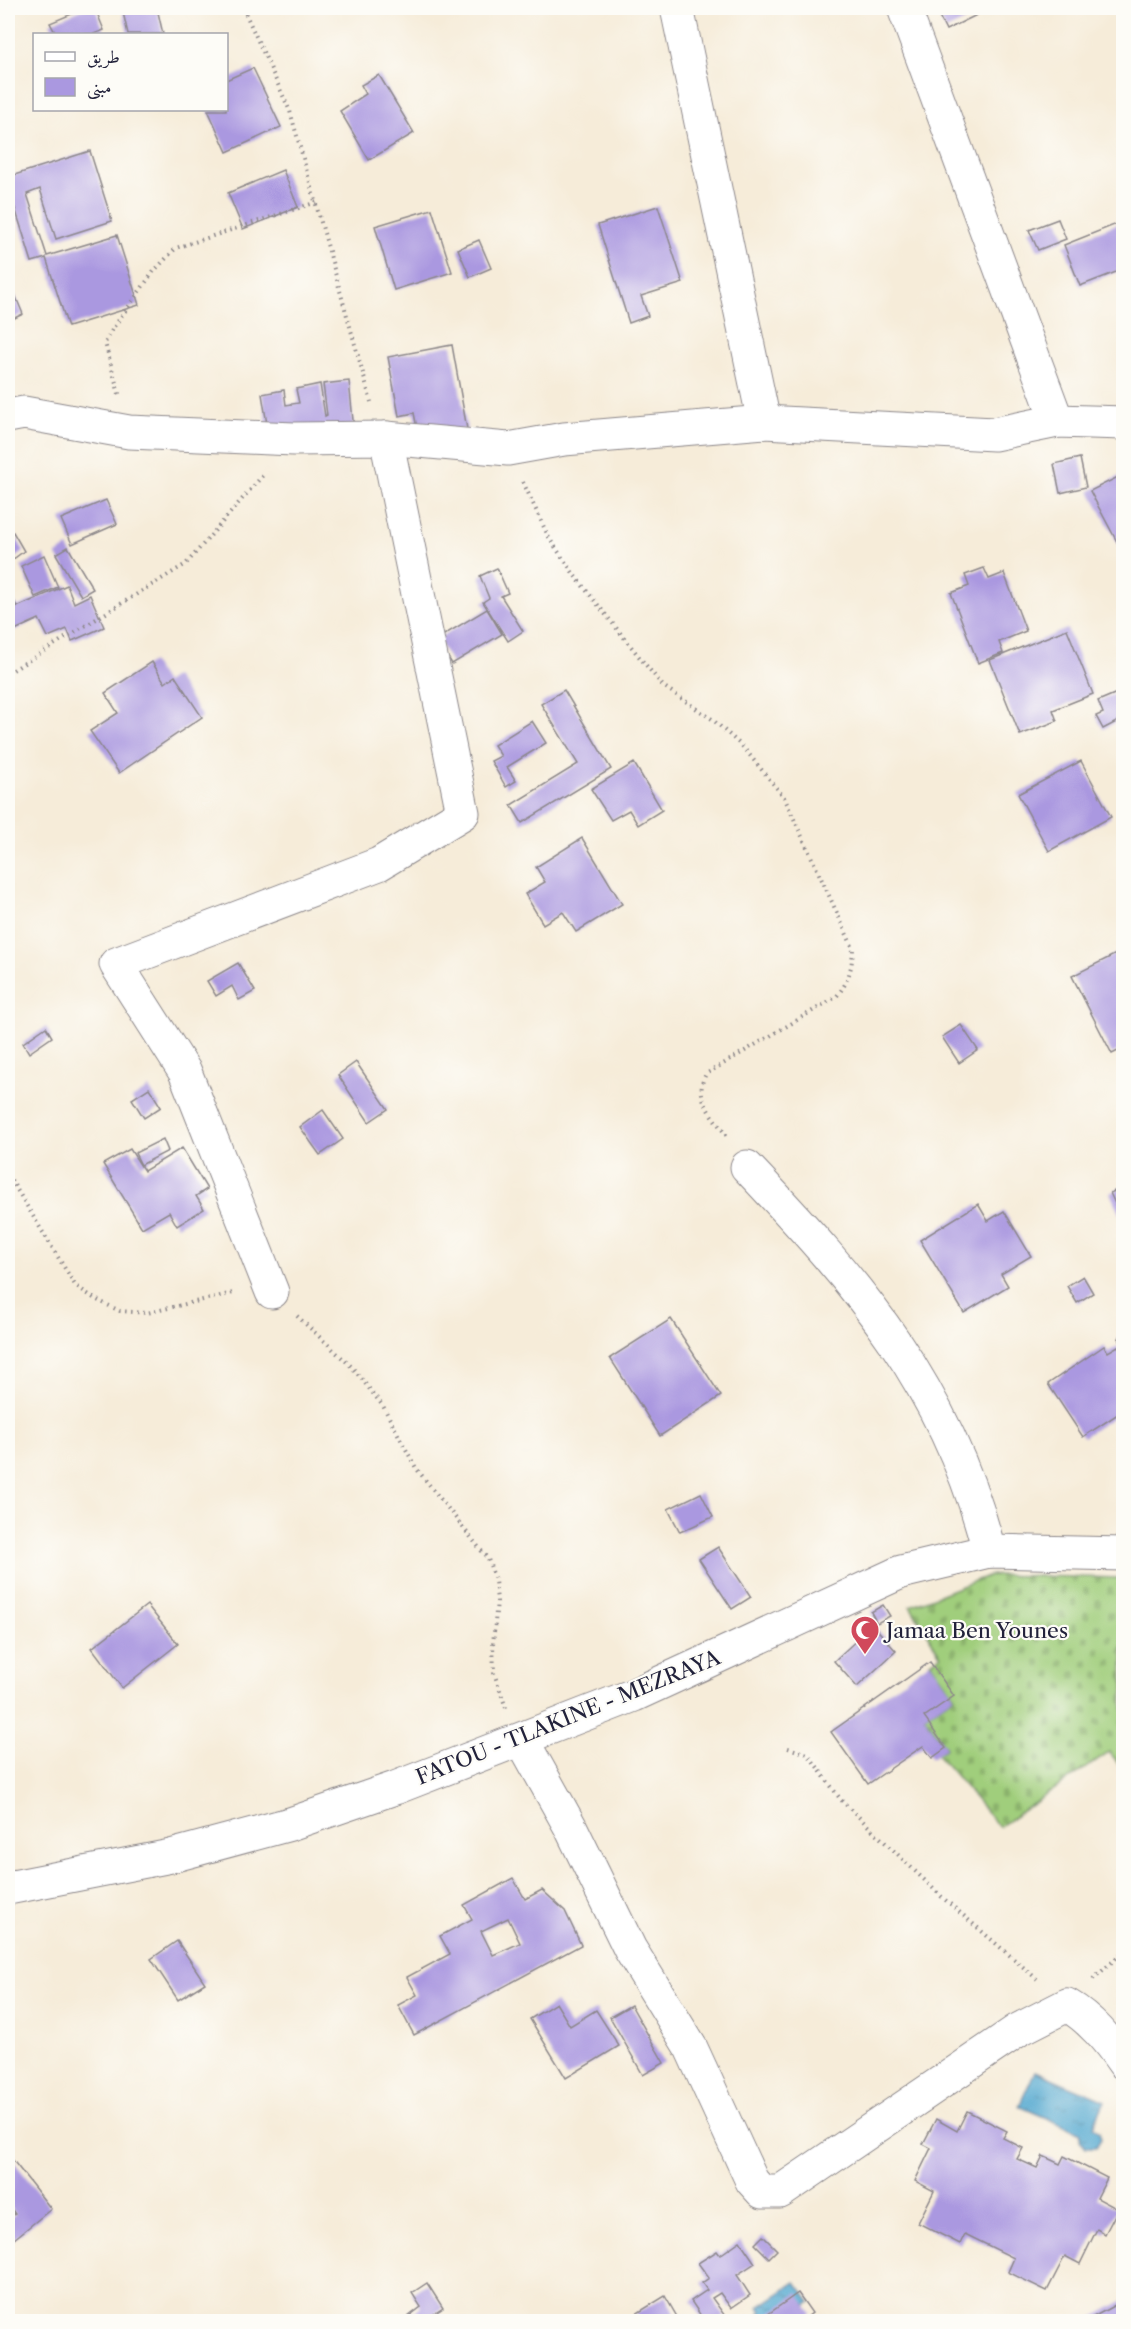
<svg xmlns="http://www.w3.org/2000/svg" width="1131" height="2329" viewBox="0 0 1131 2329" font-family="'Libre Caslon Text',Amiri,serif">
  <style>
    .cemetery { fill: url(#cemetery-stones); stroke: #61785c; stroke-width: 1.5 }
    .water { fill: url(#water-ripples); stroke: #3c6686; stroke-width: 1.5 }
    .building { fill: #aa98e0; fill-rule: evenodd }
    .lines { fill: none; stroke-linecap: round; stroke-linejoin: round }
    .minor-casing { stroke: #8c878a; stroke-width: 35 }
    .tertiary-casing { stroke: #8c878a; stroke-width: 35 }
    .path { stroke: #8c878a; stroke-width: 4; stroke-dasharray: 1.5 4.5; stroke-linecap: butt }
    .minor { stroke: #fff; stroke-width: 33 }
    .tertiary { stroke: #fff; stroke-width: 33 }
    .labels { text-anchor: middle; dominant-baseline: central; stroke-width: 4.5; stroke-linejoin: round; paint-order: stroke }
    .poi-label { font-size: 21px; fill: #22223b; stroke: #fdfcf7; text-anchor: start }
    .street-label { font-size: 21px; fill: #22223b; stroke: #fdfcf7 }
  </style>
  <defs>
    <pattern id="cemetery-stones" width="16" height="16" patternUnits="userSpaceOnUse" patternTransform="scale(1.5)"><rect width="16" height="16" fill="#a0ce7c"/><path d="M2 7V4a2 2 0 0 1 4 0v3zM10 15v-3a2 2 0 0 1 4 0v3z" fill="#8ab16c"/></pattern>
    <pattern id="water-ripples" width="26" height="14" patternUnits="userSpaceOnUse" patternTransform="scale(1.5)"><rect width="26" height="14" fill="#55a9d0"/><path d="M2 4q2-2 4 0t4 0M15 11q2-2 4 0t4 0" fill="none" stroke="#4689aa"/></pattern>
  </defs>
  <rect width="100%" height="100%" fill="#fdfcf7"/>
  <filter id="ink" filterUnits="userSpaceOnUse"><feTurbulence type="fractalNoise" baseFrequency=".0167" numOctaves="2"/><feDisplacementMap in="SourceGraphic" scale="12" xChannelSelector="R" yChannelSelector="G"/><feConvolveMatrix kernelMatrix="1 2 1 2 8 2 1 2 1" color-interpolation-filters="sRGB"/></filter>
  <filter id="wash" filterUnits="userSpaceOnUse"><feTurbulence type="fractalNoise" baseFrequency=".008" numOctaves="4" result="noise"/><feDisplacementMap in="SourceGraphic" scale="24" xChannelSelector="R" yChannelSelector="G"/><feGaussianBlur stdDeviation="1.35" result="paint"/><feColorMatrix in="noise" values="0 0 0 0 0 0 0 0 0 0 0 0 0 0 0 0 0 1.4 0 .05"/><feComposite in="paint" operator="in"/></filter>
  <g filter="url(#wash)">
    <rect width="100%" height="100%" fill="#f6ecd9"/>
    <path class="cemetery" d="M990,1575L1123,1578V1768L1109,1752L999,1827L937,1754L946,1748L924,1717L954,1696L930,1662L941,1656L910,1606Z"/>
    <g class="water">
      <path d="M1035,2071L1105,2101L1093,2127L1099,2132L1101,2139L1096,2147H1086L1080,2140L1081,2133L1019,2106Z"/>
      <path d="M796,2282L811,2302L785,2321H756L762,2311L759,2307Z"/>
    </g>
    <g id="blocks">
      <g class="building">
        <path d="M86,8H95L104,30L94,34H56L50,23Z"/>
        <path d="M122,8H157L163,34H128Z"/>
        <path d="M947,8H991L946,30L937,12Z"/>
        <path d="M253,68L281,127L227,152L208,110H226V80Z"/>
        <path d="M379,75L414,133L369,160L340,111L366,94L361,85Z"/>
        <path d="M90,151L112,221L56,239L40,189L27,194L47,256L117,235L139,305L68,327L46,258L32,262L8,186V177Z"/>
        <path d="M283,170L298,207L243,229L228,193Z"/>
        <path d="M658,206L683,283L641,296L648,316L629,323L598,225Z"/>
        <path d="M432,209L452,272L394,290L375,226Z"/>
        <path d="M1058,219L1066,239L1038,250L1029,230Z"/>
        <path d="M1124,221V269L1080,286L1064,245Z"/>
        <path d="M479,240L491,268L470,277L458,249Z"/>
        <path d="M8,278L23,314L8,321Z"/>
        <path d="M452,345L467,429L419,438L414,413L399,416L388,357Z"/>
        <path d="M349,381L355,440L272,454L262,394L284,390L286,405L299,403L296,389L320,384L325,416L327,415L323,384Z"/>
        <path d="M1080,458L1086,487L1060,493L1054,464Z"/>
        <path d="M1124,474V555L1090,491Z"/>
        <path d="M106,500L117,524L72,544L61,519Z"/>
        <path d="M13,532L24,551L8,563V535Z"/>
        <path d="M68,547L93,589L81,596L56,554Z"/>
        <path d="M44,555L58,587L35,597L21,566Z"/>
        <path d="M497,568L508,593L501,596L523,631L508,641L483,602L489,598L480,576Z"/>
        <path d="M984,568L989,579L1004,573L1026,631L999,642L1003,653L978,663L951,593L969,586L965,575Z"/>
        <path d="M67,585L74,603L90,595L104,627L72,641L67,629L48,637L39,619L8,633V588L17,607Z"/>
        <path d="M487,609L502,634L452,664L437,639Z"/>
        <path d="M1067,629L1093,694L1053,710L1057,721L1020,735L990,660Z"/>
        <path d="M152,662L165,683L175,676L202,717L119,773L90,731L118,713L105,693Z"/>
        <path d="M564,690L611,769L522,823L511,805L578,764L541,704Z"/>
        <path d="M1124,690V718L1103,729L1096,716L1103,713L1098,701Z"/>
        <path d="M532,721L546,743L507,767L516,781L506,787L491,761L501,756L494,745Z"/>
        <path d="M1081,761L1111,817L1049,851L1018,794Z"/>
        <path d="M634,763L662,810L638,825L629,810L611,820L591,789Z"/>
        <path d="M582,838L622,904L576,932L563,912L543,924L525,894L545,882L536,867Z"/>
        <path d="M1124,950V1048L1112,1054L1072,976Z"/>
        <path d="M238,963L255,991L239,1000L232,986L216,996L207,981Z"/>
        <path d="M961,1025L978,1050L959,1063L942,1037Z"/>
        <path d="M46,1027L52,1037L29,1053L23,1043Z"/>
        <path d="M356,1062L388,1109L369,1122L338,1075Z"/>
        <path d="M149,1088L161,1107L144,1118L132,1099Z"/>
        <path d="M323,1110L343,1139L320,1155L300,1127Z"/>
        <path d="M163,1139L168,1151L141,1165L135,1153Z"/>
        <path d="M182,1148L207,1189L196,1196L204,1209L177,1226L169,1212L142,1228L103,1164L130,1149L144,1171Z"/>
        <path d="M1124,1187V1212L1120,1214L1110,1193Z"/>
        <path d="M978,1204L988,1221L1004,1211L1031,1256L1001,1274L1008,1286L964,1313L920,1240Z"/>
        <path d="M1083,1276L1093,1293L1077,1303L1067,1286Z"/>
        <path d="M671,1319L721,1396L660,1436L610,1358Z"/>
        <path d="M1124,1333V1346L1118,1338Z"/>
        <path d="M1104,1346L1108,1352L1118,1346L1124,1354V1410L1083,1437L1048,1384Z"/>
        <path d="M701,1493L713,1517L680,1532L668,1509Z"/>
        <path d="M718,1547L751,1597L732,1609L699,1559Z"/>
        <path d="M147,1605L178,1644L122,1688L92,1648Z"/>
        <path d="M883,1605L890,1616L877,1623L871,1612Z"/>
        <path d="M873,1625L896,1651L857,1687L834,1661Z"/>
        <path d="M930,1662L954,1696L924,1717L946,1748L932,1758L923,1746L868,1784L831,1732Z"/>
        <path d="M513,1878L525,1899L542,1890L565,1911L581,1945L414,2035L398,2005L417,1995L407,1977L450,1954L440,1936L472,1919L464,1905ZM508,1918L520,1943L493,1955L481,1931Z"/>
        <path d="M177,1941L205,1983L178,2000L151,1959Z"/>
        <path d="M556,2003L570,2026L596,2010L619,2046L566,2078L530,2019Z"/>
        <path d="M631,2005L664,2063L643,2075L610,2017Z"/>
        <path d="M967,2111L1007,2131L1003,2138L1023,2148L1017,2159L1037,2168L1043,2156L1060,2164L1064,2156L1107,2178L1097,2198L1118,2209L1105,2234L1097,2229L1080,2264L1065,2256L1047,2291L1008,2272L1014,2258L965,2234L960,2244L918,2223L934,2191L915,2181L931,2148L923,2144L936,2119L957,2131Z"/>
        <path d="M8,2154L51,2209L8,2244V2219L15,2214L8,2204Z"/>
        <path d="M763,2236L777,2250L769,2258L755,2244Z"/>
        <path d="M740,2241L755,2263L737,2275L750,2295L731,2308L720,2293L712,2298L725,2316L717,2322H705L691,2301L707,2290L702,2283L709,2278L698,2263L717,2251L720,2255Z"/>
        <path d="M427,2283L443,2308L428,2318L430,2322H405L404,2320L421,2307L412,2293Z"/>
        <path d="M798,2293L812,2313L801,2322H767L764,2317Z"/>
        <path d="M665,2296L680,2322H623Z"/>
        <path d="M1124,2300V2322H1084L1117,2304Z"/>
      </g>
    </g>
  </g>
  <g filter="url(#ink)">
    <use href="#blocks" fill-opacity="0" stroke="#8c878a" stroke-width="1.5"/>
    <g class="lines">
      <g class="minor-casing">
        <g id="minor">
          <path d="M677,8L764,422"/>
          <path d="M904,8L1057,421"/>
          <path d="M8,416L24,413L129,432L294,439L386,438L508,449L564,439L764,422L994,434L1057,421L1124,423"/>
          <path d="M747,1167C860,1286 948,1388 989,1551"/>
          <path d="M272,1292L185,1072L116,964L379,864L463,813L386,438"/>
          <path d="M522,1740L571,1828L630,1949L691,2048L752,2181L762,2192H780L1018,2030L1067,2005C1091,2019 1108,2040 1124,2063"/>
        </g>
      </g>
      <g class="tertiary-casing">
        <path id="tertiary" d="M8,1888L171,1856L290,1824L395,1788L634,1695L901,1572L989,1551L1124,1554"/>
      </g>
      <g class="path">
        <path d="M243,8L290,111L371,402"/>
        <path d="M119,394L105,343L113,328L154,271L176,248L317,202"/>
        <path d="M523,482L549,538L575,576L641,659L663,686L712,719L743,747L784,797L853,948C852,968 849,982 836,997L706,1074C692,1098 715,1118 728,1138"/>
        <path d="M8,673L186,564L263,475"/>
        <path d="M8,1175L75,1285L95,1299L120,1311L147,1313L233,1293"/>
        <path d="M297,1316L352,1367L383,1406L416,1468L488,1559L495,1580L497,1601L493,1644L494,1673L506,1708"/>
        <path d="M788,1748L808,1754L841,1800L942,1897L1037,1979"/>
        <path d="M1093,1979L1124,1951"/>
      </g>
      <use href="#minor" class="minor"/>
      <use href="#tertiary" class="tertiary"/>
    </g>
  </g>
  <defs>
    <g id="mosque-pin" transform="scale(1.5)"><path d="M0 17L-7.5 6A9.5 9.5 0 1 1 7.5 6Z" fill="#d1495b" stroke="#fdfcf7"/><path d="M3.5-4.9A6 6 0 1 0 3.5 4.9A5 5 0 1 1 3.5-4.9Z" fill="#fff"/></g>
  </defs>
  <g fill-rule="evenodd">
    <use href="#mosque-pin" x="865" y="1630"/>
  </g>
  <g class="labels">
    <g class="poi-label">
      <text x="886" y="1630">Jamaa Ben Younes</text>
    </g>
    <g class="street-label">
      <text transform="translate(568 1717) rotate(-22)">FATOU - TLAKINE - MEZRAYA</text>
    </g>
  </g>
  <rect width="1131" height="2329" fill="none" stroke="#fdfcf7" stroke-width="30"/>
  <rect x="33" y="33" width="195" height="78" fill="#fdfcf7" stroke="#a5a5ac" stroke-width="1.5"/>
  <rect x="45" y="52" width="30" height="9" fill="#ffffff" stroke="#a5a5ac" stroke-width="1.5"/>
  <text x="87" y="63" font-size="18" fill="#22223b">طريق</text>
  <rect x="45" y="78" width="30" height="18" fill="#aa98e0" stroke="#a5a5ac" stroke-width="1.5"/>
  <text x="87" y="93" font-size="18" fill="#22223b">مبنى</text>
</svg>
